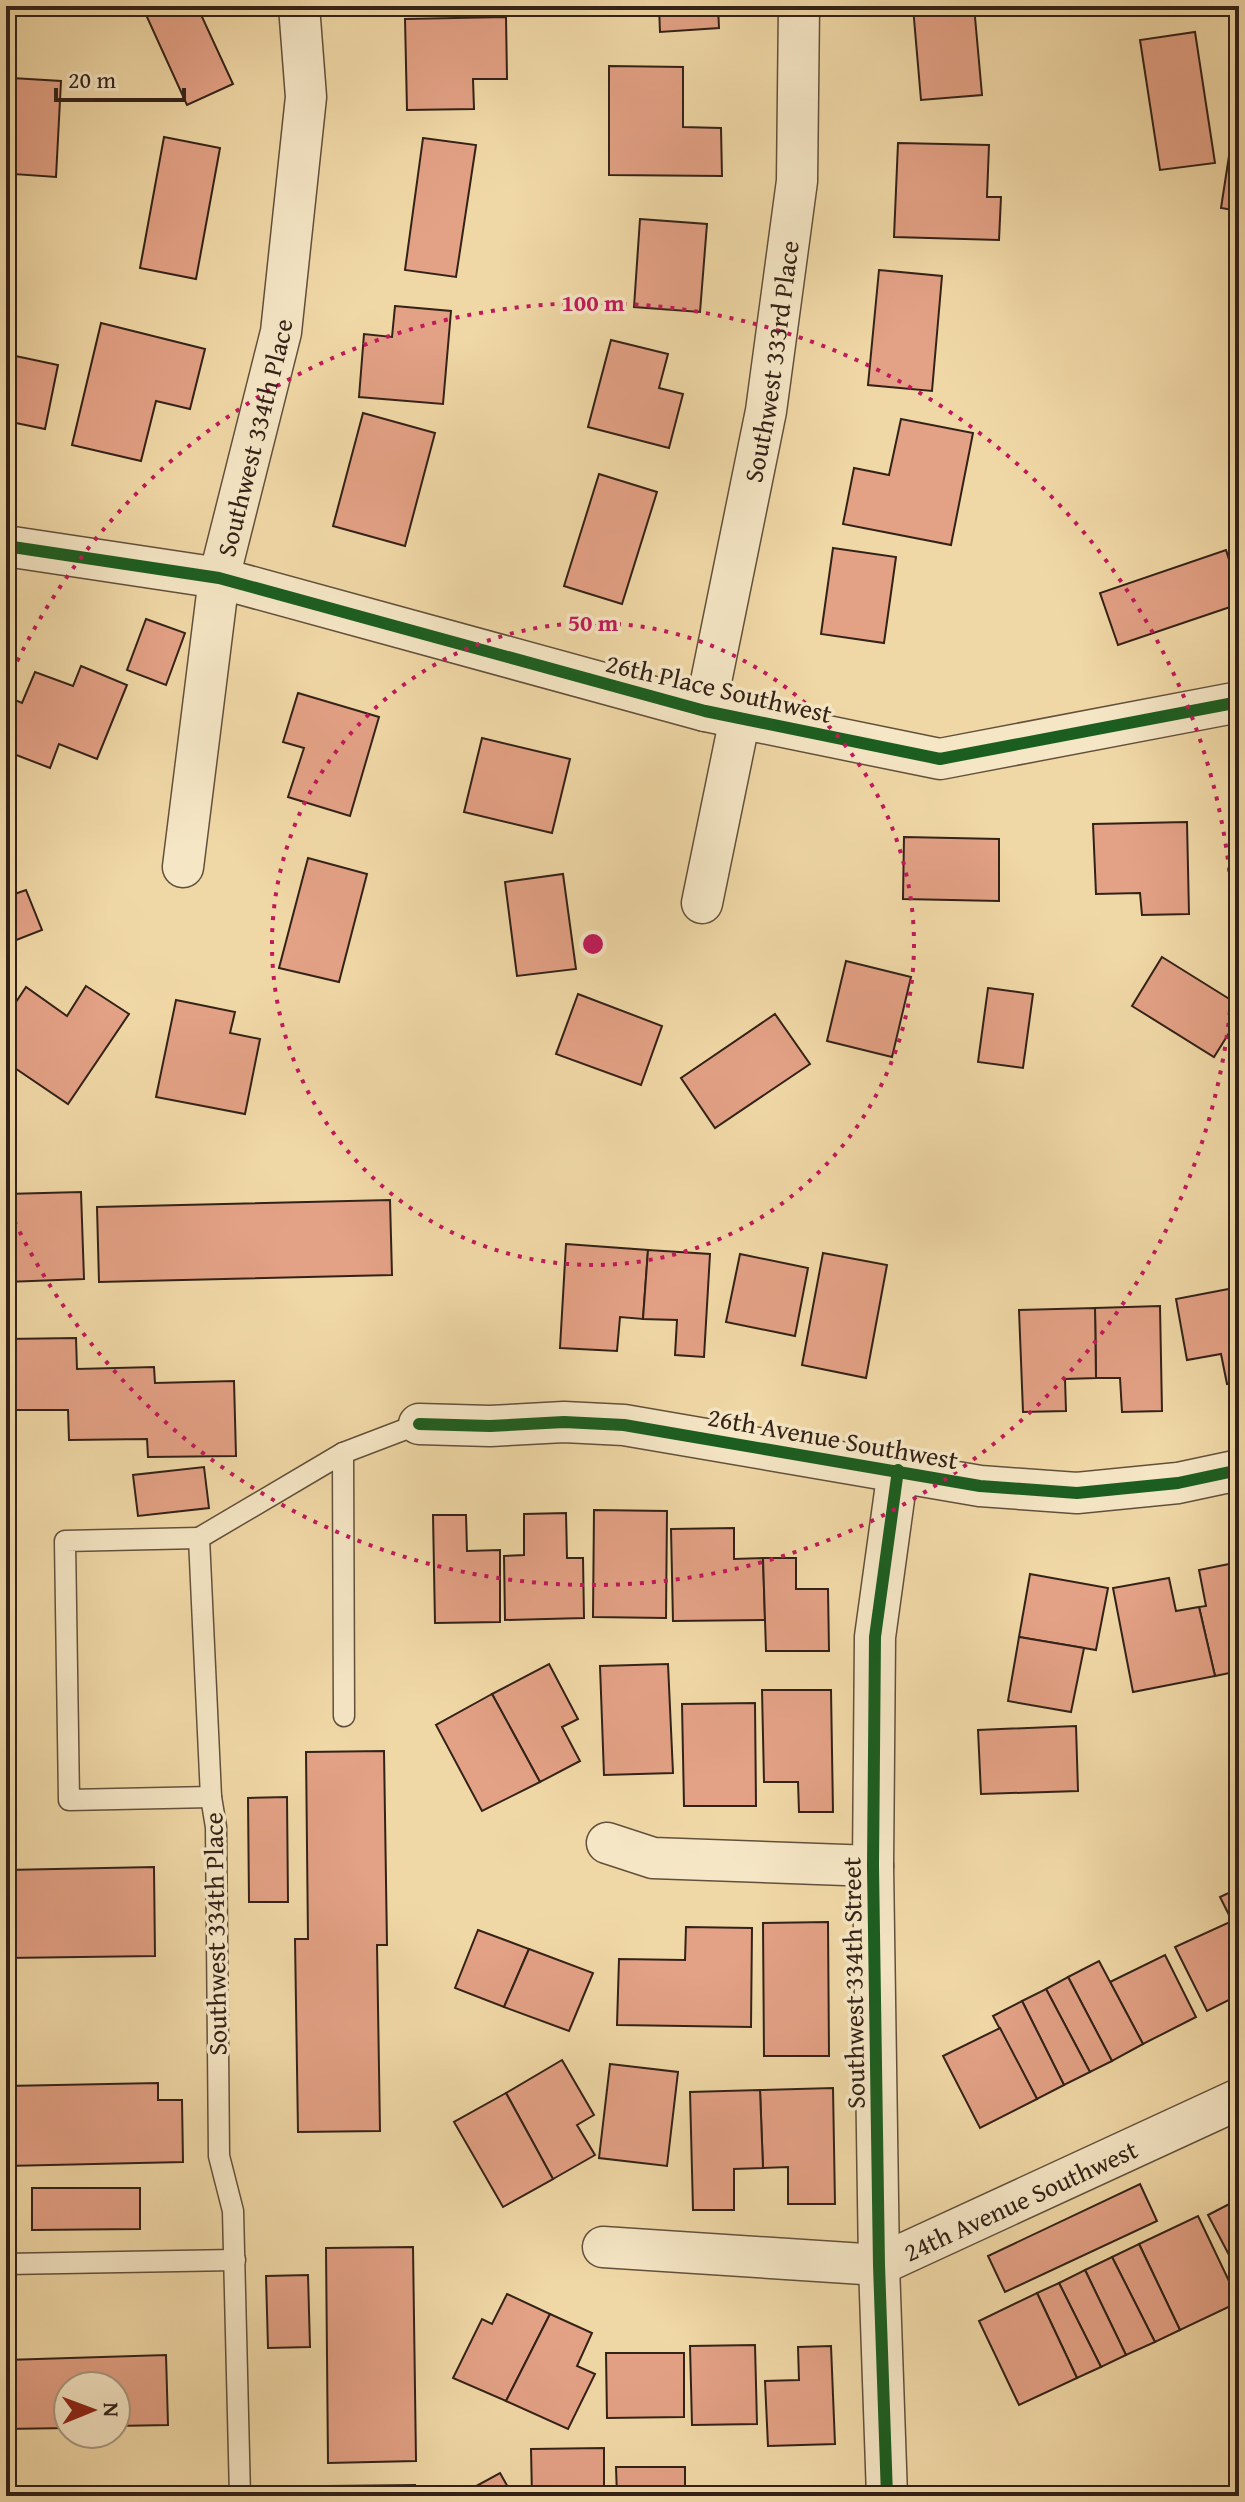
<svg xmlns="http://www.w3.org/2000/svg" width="1245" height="2502" viewBox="0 0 1245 2502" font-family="'Gentium Book Plus',serif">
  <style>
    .building { fill: #e3a185; stroke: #332218; stroke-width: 2 }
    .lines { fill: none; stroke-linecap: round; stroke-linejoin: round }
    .service-casing { stroke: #62503c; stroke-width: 23 }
    .minor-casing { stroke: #62503c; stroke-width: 43 }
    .service { stroke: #f5e6c5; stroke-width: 20 }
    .minor { stroke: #f5e6c5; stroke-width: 40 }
    .cycleway-casing { stroke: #f5e6c5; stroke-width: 17 }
    .cycleway { stroke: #1b5e20; stroke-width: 12 }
    .ring { fill: none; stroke: #c2185b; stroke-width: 4; stroke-dasharray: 4 8 }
    .labels { text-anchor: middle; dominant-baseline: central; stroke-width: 7; stroke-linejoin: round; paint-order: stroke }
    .street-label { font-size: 26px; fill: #332218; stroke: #f5e6c5 }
    .centre { fill: #c2185b; stroke: #f5e6c5; stroke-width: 4 }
    .ring-label { font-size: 24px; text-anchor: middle; font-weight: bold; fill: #c2185b; stroke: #f5e6c5; stroke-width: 7; stroke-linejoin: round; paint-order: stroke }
  </style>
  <rect width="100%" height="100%" fill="#f0d8a6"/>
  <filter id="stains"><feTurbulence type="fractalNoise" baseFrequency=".0025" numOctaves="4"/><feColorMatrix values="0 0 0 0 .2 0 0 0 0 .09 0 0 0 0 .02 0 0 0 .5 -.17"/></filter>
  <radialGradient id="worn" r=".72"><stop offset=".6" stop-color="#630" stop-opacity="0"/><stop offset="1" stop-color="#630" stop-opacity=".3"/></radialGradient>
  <g class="building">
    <path d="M142,6H197L233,84L187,105Z"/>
    <path d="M659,6H718L719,28L660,32Z"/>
    <path d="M974,6L982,95L921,100L913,7Z"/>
    <path d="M1132,6H1186L1185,15L1131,8Z"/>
    <path d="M506,17L507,79H473L474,109L407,110L405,19Z"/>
    <path d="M1195,32L1215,163L1160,170L1140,40Z"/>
    <path d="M609,66L683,67V127L721,128L722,176L609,175Z"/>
    <path d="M12,78L61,81L56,177L14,174L13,206H6V118H9Z"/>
    <path d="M1235,117L1239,118V211L1221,208Z"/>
    <path d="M164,137L220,148L196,279L140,268Z"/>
    <path d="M423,138L476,145L456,277L405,270Z"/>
    <path d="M898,143L989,145L987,197H1001L999,240L894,237Z"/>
    <path d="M640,219L707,224L700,312L634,307Z"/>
    <path d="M879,270L942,276L932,391L868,385Z"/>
    <path d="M395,306L451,311L443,404L359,397L364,334L392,337Z"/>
    <path d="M101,323L205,349L190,409L156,401L141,461L72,445Z"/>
    <path d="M611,340L668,354L659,388L683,394L669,448L588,427Z"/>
    <path d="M6,354L58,365L45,429L6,421Z"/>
    <path d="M363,413L435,433L405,546L333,526Z"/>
    <path d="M901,419L973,433L951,545L843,524L854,468L889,475Z"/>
    <path d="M599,474L657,492L622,604L564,586Z"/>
    <path d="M833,548L896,557L884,643L821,634Z"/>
    <path d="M1226,550L1239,591V604L1118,645L1100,593Z"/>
    <path d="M146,619L185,633L166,685L127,670Z"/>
    <path d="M81,666L127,685L97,759L59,744L50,768L6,751L8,697L22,703L35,672L73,686Z"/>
    <path d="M298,693L379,717L350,816L288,797L304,748L283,742Z"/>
    <path d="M482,738L570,759L552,833L464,812Z"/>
    <path d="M1187,822L1189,914L1142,915L1140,893L1096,894L1093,824Z"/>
    <path d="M904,837L999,839V901L903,899Z"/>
    <path d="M308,858L367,874L339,982L279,968Z"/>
    <path d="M563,874L576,969L517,976L505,882Z"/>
    <path d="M26,890L42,930L6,944V897Z"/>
    <path d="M1162,957L1239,1005V1017L1214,1057L1132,1006Z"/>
    <path d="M846,961L911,977L892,1057L827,1041Z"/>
    <path d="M86,986L129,1014L68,1104L6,1062V1017L26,987L67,1016Z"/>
    <path d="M988,988L1033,994L1023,1068L978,1062Z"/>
    <path d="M578,994L662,1026L641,1085L556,1054Z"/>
    <path d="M176,1000L235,1012L230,1033L260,1039L245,1114L156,1097Z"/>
    <path d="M775,1014L810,1064L715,1128L681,1078Z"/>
    <path d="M81,1192L84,1279L6,1282V1194Z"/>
    <path d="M390,1200L392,1275L99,1282L97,1207Z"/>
    <path d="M566,1244L648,1250L643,1319L620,1317L617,1351L560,1348Z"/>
    <path d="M648,1250L710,1254L704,1357L675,1355L677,1320L643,1319Z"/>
    <path d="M823,1253L887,1265L866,1378L802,1365Z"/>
    <path d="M740,1254L808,1268L795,1336L726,1322Z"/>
    <path d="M1239,1287V1382L1227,1384L1221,1354L1187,1360L1176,1299Z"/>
    <path d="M1160,1306L1162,1411L1122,1412L1120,1378H1096L1095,1308Z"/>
    <path d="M1095,1308L1096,1378L1065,1379L1066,1411L1023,1412L1019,1310Z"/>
    <path d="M76,1338L77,1369L154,1367L155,1383L234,1381L236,1456L148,1457L147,1439L69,1440L68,1410H6V1339Z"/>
    <path d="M204,1467L209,1508L138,1516L133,1475Z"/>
    <path d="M594,1510L667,1511L666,1618L593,1617Z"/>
    <path d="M566,1513L567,1558H583L584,1618L505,1620L504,1556L524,1555V1514Z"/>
    <path d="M433,1515H466L467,1551L500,1550V1622L435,1623Z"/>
    <path d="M734,1528V1559L763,1558L765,1620L673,1621L671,1529Z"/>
    <path d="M763,1558H796V1589H828L829,1651H766Z"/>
    <path d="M1239,1562V1671L1215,1676L1199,1607L1206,1606L1199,1570Z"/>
    <path d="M1030,1574L1108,1588L1096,1650L1019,1637Z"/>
    <path d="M1169,1578L1176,1611L1199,1607L1215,1676L1133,1692L1113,1588Z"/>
    <path d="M1019,1637L1084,1648L1071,1712L1008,1701Z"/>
    <path d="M549,1664L578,1719L562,1727L580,1761L540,1782L492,1694Z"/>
    <path d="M668,1664L673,1773L604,1775L600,1666Z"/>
    <path d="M762,1690H831L833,1812H799L798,1782H764Z"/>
    <path d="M492,1694L540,1782L482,1811L436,1725Z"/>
    <path d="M755,1703L756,1806H684L682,1704Z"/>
    <path d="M1076,1726L1078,1791L981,1794L978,1730Z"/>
    <path d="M384,1751L387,1945H377L380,2131L298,2132L295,1939H308L306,1752Z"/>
    <path d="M287,1797L288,1902H249L248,1798Z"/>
    <path d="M154,1867L155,1956L6,1958V1870Z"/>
    <path d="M1239,1888V1935L1220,1897Z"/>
    <path d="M1232,1921L1239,1935V1995L1207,2011L1175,1947Z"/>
    <path d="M828,1922L829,2056H764L763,1923Z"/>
    <path d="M686,1927L752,1928L751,2027L617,2025L619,1959L685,1960Z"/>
    <path d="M478,1930L529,1949L504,2007L455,1988Z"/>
    <path d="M529,1949L593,1973L569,2031L504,2007Z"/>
    <path d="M1165,1955L1196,2017L1143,2044L1110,1982Z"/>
    <path d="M1099,1961L1143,2044L1112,2061L1068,1977Z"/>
    <path d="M1068,1977L1112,2061L1090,2072L1046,1989Z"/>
    <path d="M1046,1989L1090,2072L1064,2085L1022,2001Z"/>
    <path d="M1022,2001L1064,2085L1037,2099L993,2016Z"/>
    <path d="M1000,2028L1037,2099L980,2128L943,2056Z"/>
    <path d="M562,2060L594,2115L577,2125L595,2155L553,2179L506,2093Z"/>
    <path d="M610,2064L678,2072L667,2166L599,2158Z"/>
    <path d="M158,2083V2100H182L183,2162L6,2166V2086Z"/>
    <path d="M833,2088L835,2204H788V2167L763,2168L760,2090Z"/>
    <path d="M760,2090L763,2168L734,2169V2210H693L690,2092Z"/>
    <path d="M506,2093L553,2179L503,2207L454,2122Z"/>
    <path d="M1140,2184L1157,2221L1005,2292L988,2256Z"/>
    <path d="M32,2188H140V2229L32,2230Z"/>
    <path d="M1239,2199V2274L1208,2215Z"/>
    <path d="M1198,2216L1239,2302L1180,2330L1139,2244Z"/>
    <path d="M1139,2244L1180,2330L1155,2342L1112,2257Z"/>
    <path d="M413,2247L416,2461L328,2463L326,2248Z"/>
    <path d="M1112,2257L1155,2342L1126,2355L1085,2270Z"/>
    <path d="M1085,2270L1126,2355L1101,2367L1059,2283Z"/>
    <path d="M308,2275L310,2347L268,2348L266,2276Z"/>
    <path d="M1059,2283L1101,2367L1077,2378L1037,2293Z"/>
    <path d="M1037,2293L1077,2378L1019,2405L979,2321Z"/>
    <path d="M507,2294L550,2314L506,2401L453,2378L482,2319L492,2324Z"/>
    <path d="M550,2314L592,2333L577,2366L595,2374L568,2429L506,2401Z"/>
    <path d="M755,2345L757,2424L692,2425L690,2346Z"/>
    <path d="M831,2346L835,2444L768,2446L765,2381L799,2380L798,2347Z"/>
    <path d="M606,2353H684V2417L607,2418Z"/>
    <path d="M166,2355L168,2425L116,2426V2386H68V2428L6,2429V2360Z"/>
    <path d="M604,2448V2496H532L531,2449Z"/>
    <path d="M616,2467H685V2496H617Z"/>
    <path d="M500,2473L513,2496H458Z"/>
    <path d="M415,2485V2496H326V2486Z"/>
  </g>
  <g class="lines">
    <g class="service-casing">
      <g id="service">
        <path d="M343,1453L344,1716"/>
        <path d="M199,1538L65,1541L69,1800L211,1797"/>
        <path d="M6,2264L235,2260"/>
        <path d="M240,2496L233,2211L219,2156L216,1827L211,1797L199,1538L343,1453L419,1424"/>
      </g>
    </g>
    <g class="minor-casing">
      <g id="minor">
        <path d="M6,546L219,578L705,711L940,759L1239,702"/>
        <path id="s1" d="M705,711L766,411L797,181L799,6"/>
        <path id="s2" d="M183,867L219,578L281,332L306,97L299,6"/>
        <path d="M702,903L740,718"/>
        <path d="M419,1424L490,1426L564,1422L624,1425L980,1486L1077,1493L1178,1483L1239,1470"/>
        <path d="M607,1843L653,1858L873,1866"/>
        <path id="s3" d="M603,2247L879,2265L1239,2099"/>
        <path d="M887,2496L879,2265L873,1866L875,1637L898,1470"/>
      </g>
    </g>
    <use href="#service" class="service"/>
    <use href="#minor" class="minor"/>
    <g class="cycleway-casing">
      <g id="cycleway">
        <path d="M6,546L219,578L705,711L940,759L1239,702"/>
        <path d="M419,1424L490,1426L564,1422L624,1425L980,1486L1077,1493L1178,1483L1239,1470"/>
        <path d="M887,2496L879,2265L873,1866L875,1637L898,1470"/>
      </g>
    </g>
    <use href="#cycleway" class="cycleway"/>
  </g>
  <g class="ring">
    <circle cx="593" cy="944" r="321"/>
    <path d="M7 683A641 641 0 1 1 7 1205"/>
  </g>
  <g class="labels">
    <g class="street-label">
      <text stroke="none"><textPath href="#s1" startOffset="356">Southwest 333rd Place</textPath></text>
      <text stroke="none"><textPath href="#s2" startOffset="436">Southwest 334th Place</textPath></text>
      <text transform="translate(719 688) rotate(13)">26th Place Southwest</text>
      <text transform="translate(833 1438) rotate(10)">26th Avenue Southwest</text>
      <text transform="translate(215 1934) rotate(-91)">Southwest 334th Place</text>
      <text transform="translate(853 1983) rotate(-91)">Southwest 334th Street</text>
      <text stroke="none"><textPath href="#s3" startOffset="432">24th Avenue Southwest</textPath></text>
    </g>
  </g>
  <circle cx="593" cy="944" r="12" class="centre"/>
  <g class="ring-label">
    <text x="593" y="311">100 m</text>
    <text x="593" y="631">50 m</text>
  </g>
  <rect width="1245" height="2502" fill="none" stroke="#f0d8a6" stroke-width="32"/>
  <rect x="8" y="8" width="1229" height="2486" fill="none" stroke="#332218" stroke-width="4"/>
  <rect x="16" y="16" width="1213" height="2470" fill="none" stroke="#332218" stroke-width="2"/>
  <g transform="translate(92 2410) rotate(89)"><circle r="38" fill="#f5e6c5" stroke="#a79880" stroke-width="2"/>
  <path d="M0-6L14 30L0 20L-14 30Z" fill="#8f2418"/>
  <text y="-12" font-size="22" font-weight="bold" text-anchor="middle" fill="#332218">N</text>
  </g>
  <path d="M56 88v12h128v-12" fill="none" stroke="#332218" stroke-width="4"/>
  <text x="68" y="88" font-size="24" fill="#332218" stroke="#f5e6c5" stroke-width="6" paint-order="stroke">20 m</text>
  <rect width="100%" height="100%" filter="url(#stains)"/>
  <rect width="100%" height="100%" fill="url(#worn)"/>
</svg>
